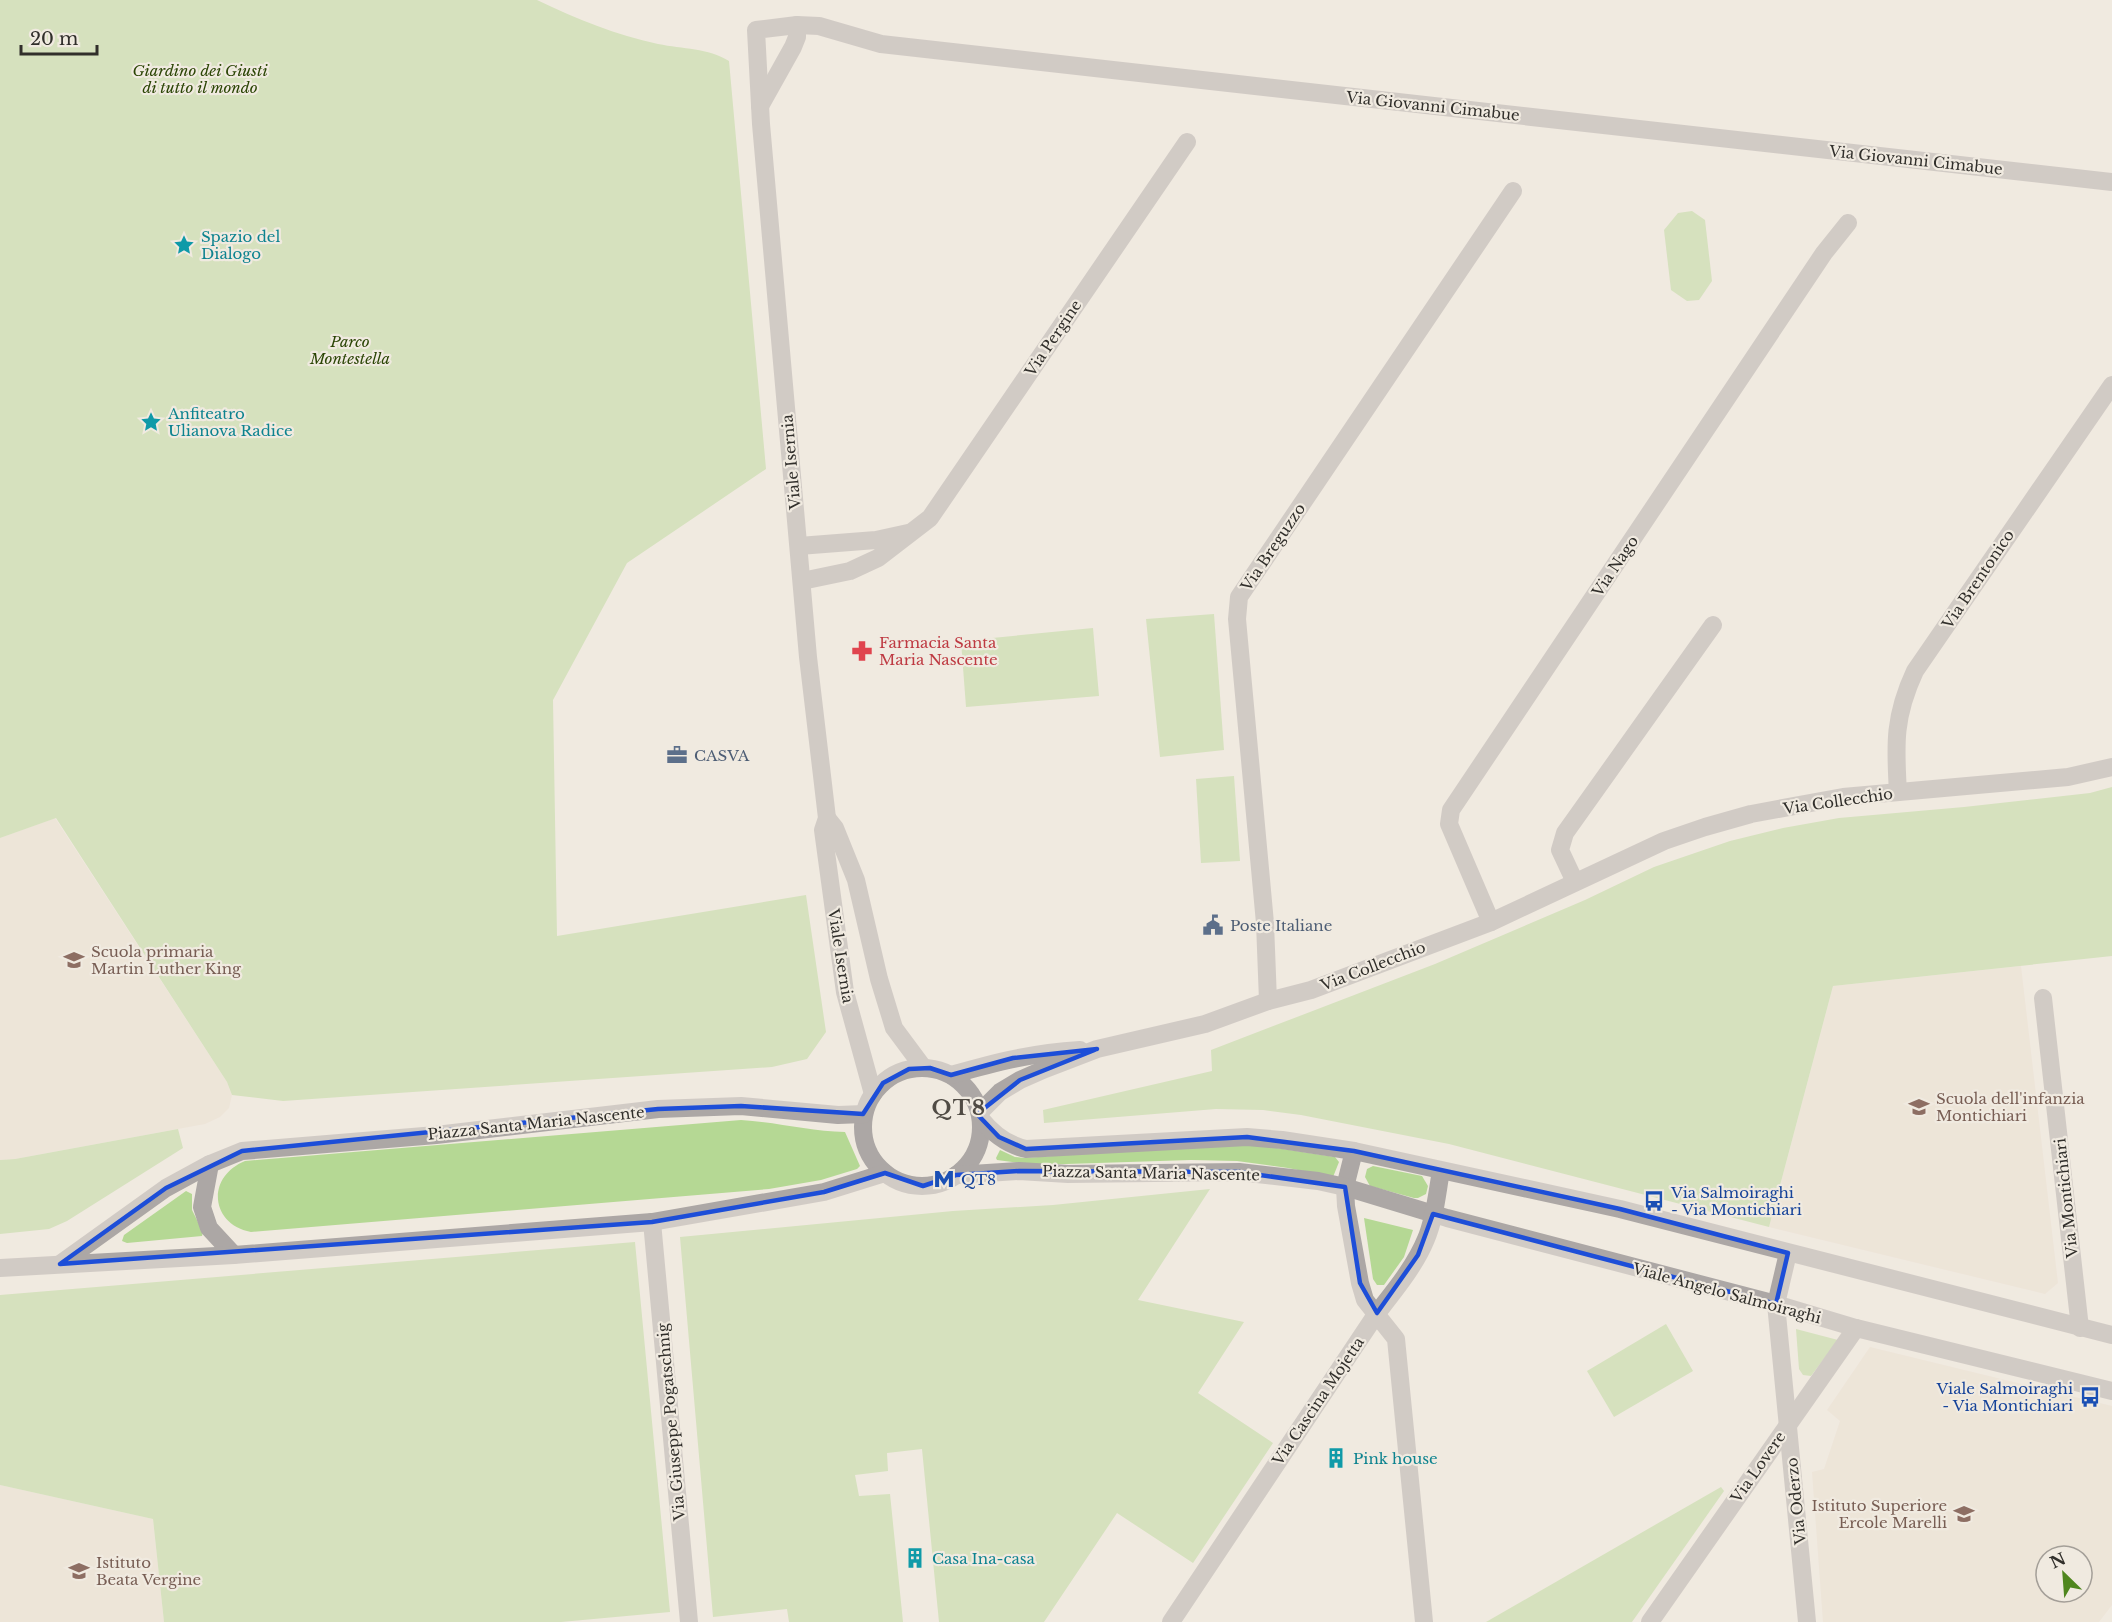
<svg xmlns="http://www.w3.org/2000/svg" width="2112" height="1622" viewBox="0 0 2112 1622" font-family="'Libre Baskerville',serif">
  <style>
    .built { fill: #e9dfcf; fill-rule: evenodd }
    .green { fill: #b5d894 }
    .lines { fill: none; stroke-linecap: round; stroke-linejoin: round }
    .minor { stroke: #aca7a5; stroke-width: 18 }
    .marked { fill: none; stroke: #1d4ed8; stroke-width: 4.5; stroke-linejoin: round }
    .labels { text-anchor: middle; dominant-baseline: central; stroke-width: 4.5; stroke-linejoin: round; paint-order: stroke }
    .park-label { font-size: 15px; font-style: italic; fill: #2b4505; stroke: #f0eae0 }
    .street-label { font-size: 15px; fill: #312f2b; stroke: #f0eae0 }
    .culture-label { font-size: 15px; fill: #0d838f; stroke: #f0eae0; text-anchor: start }
    .health-label { font-size: 15px; fill: #be3a42; stroke: #f0eae0; text-anchor: start }
    .service-label { font-size: 15px; fill: #4e5e75; stroke: #f0eae0; text-anchor: start }
    .education-label { font-size: 15px; fill: #785e54; stroke: #f0eae0; text-anchor: start }
    .transit-label { font-size: 15px; fill: #164399; stroke: #f0eae0; text-anchor: start }
    .district-label { font-size: 21px; font-weight: bold; letter-spacing: 1.5px; fill: #504b44; stroke: #f0eae0 }
  </style>
  <rect width="100%" height="100%" fill="#f0eae0"/>
  <g class="built">
    <path d="M55,818L227,1082L232,1095L229,1108L220,1117L205,1124L15,1159L0,1160V838Z"/>
    <path d="M2021,966L2058,1283L2045,1294L1769,1227L1833,986Z"/>
    <path d="M1870,1347L2112,1406V1605L2099,1622H1823L1812,1472L1824,1469L1840,1421L1827,1410ZM2046,1556H2082V1592H2046Z"/>
    <path d="M0,1485L153,1519L164,1622H0Z"/>
  </g>
  <g class="green">
    <path d="M0,0H537C577,19 616,35 658,44C683,49 708,48 729,61L766,469L627,563L553,700L557,936L806,895L826,1032L807,1059L772,1067L283,1101L232,1095L227,1082L56,818L0,838Z"/>
    <path d="M1692,211L1705,220L1712,281L1699,300L1687,301L1671,290L1664,230L1678,213Z"/>
    <path d="M1214,614L1224,750L1160,757L1146,619Z"/>
    <path d="M1093,628L1099,696L966,707L961,641Z"/>
    <path d="M1234,776L1240,861L1201,863L1196,779Z"/>
    <path d="M2112,787V956L1833,986L1769,1227L1449,1144L1301,1115L1263,1110L1216,1109L1044,1123L1043,1110L1212,1071L1211,1050L1435,964L1585,900L1654,867L1730,841L1783,828L1839,818L1964,807L2090,793Z"/>
    <path d="M741,1120C776,1122 810,1131 845,1132L860,1166L857,1169L821,1180L769,1189L251,1232C210,1224 206,1177 245,1161Z"/>
    <path d="M178,1129L183,1148L67,1221L49,1229L0,1234V1160L15,1159Z"/>
    <path d="M1257,1145L1335,1157L1339,1162L1333,1177L1288,1168L1237,1161L1191,1160L1035,1165L997,1160L996,1158L1000,1150L1015,1157L1024,1158L1194,1146Z"/>
    <path d="M1373,1166L1422,1176L1428,1186L1426,1194L1418,1198H1414L1370,1186L1365,1177L1367,1169Z"/>
    <path d="M1210,1189L1138,1300L1244,1322L1198,1393L1273,1443L1193,1563L1117,1513L1044,1622H939L922,1449L887,1453L888,1471L855,1475L859,1496L890,1494L903,1622H789L787,1609L713,1617L680,1237L953,1211L1053,1205Z"/>
    <path d="M186,1191L192,1194V1210L203,1232L202,1236L127,1243L122,1241L124,1235Z"/>
    <path d="M1364,1218L1413,1230L1404,1257L1384,1285H1377L1373,1279Z"/>
    <path d="M635,1242L670,1612L561,1622H164L153,1519L0,1485V1295Z"/>
    <path d="M1666,1324L1693,1371L1614,1417L1587,1371Z"/>
    <path d="M1796,1329L1838,1340L1811,1376L1803,1375L1799,1369Z"/>
    <path d="M1721,1487L1724,1491L1632,1622H1486Z"/>
  </g>
  <g class="lines">
    <g class="minor">
      <path d="M760,106L793,47L797,37V25"/>
      <path d="M799,546L876,540L908,533"/>
      <path d="M802,581L850,571L878,558L930,518L1187,142"/>
      <path d="M1898,792C1895,744 1894,716 1915,671L2112,385"/>
      <path d="M827,818L835,828L856,880L879,979L894,1028L923,1067"/>
      <path d="M1575,882L1560,850L1565,833L1713,625"/>
      <path d="M1491,922L1449,824L1451,810L1824,253L1848,223"/>
      <path d="M2043,998L2080,1328"/>
      <path d="M1268,1001L1265,923L1237,619L1239,597L1513,191"/>
      <circle cx="922" cy="1127" r="59"/>
      <path d="M951,1075C997,1062 1032,1053 1080,1050"/>
      <path d="M873,1094L845,992L823,830L827,818L808,657L761,124L756,30L797,25L819,26L881,44L2112,182"/>
      <path d="M980,1112L1000,1092L1020,1080L1045,1069L1097,1049L1205,1024L1268,1001L1311,990L1491,922L1664,841L1705,827L1751,814L1843,797L2068,777L2112,767"/>
      <path d="M981,1119C993,1134 1008,1145 1026,1149L1247,1137L1282,1140L1354,1151L1620,1209L2112,1335"/>
      <path d="M1354,1151L1345,1187L1346,1206L1360,1283L1365,1300L1396,1339L1424,1622"/>
      <path d="M210,1164L202,1207L209,1228L234,1255"/>
      <path d="M956,1175L1019,1171L1068,1174L1239,1172L1318,1181L1345,1187L1447,1218L1776,1304L1856,1328L2112,1391"/>
      <path d="M652,1222L689,1622"/>
      <path d="M1788,1253L1776,1304L1807,1622"/>
      <path d="M60,1264L166,1188L210,1164L242,1151L436,1135L658,1109L741,1106L838,1115L864,1114"/>
      <path d="M0,1268L234,1255L652,1222L824,1192L885,1173"/>
      <path d="M1171,1622L1377,1313C1395,1290 1415,1266 1426,1239C1435,1218 1437,1193 1441,1171"/>
      <path d="M1650,1622L1856,1328"/>
    </g>
  </g>
  <path d="M0 0H2112V1622H0ZM1097,1049L1020,1080L977,1114L999,1137L1026,1149L1247,1137L1354,1151L1620,1209L1788,1253L1776,1304L1433,1214L1418,1255L1377,1313L1360,1283L1345,1187L1239,1172L1019,1171L956,1175L923,1186L885,1173L824,1192L652,1222L60,1264L166,1188L242,1151L658,1109L741,1106L863,1114L883,1083L909,1069L930,1068L951,1075L1013,1058Z" fill="#f0eae0" fill-opacity=".55" fill-rule="evenodd"/>
  <path class="marked" d="M1097,1049L1020,1080L977,1114L999,1137L1026,1149L1247,1137L1354,1151L1620,1209L1788,1253L1776,1304L1433,1214L1418,1255L1377,1313L1360,1283L1345,1187L1239,1172L1019,1171L956,1175L923,1186L885,1173L824,1192L652,1222L60,1264L166,1188L242,1151L658,1109L741,1106L863,1114L883,1083L909,1069L930,1068L951,1075L1013,1058Z"/>
  <defs>
    <g id="sight-bare" transform="scale(1.62)"><path d="M0-6L1.8-2.2L6-1.7L2.9 1.2L3.7 5.4L0 3.3L-3.7 5.4L-2.9 1.2L-6-1.7L-1.8-2.2Z" fill="#0f9aa8" stroke="#f0eae0" stroke-width="2.5" paint-order="stroke"/></g>
    <g id="pharmacy-bare" transform="scale(1.62)"><path d="M-2-6h4v4h4v4h-4v4h-4v-4h-4v-4h4Z" fill="#e0444e" stroke="#f0eae0" stroke-width="2.5" paint-order="stroke"/></g>
    <g id="office-bare" transform="scale(1.62)"><path d="M-6-3h4V-5.5h4V-3h4V5H-6ZM-1-4.5V-3h2v-1.5ZM-6 0V1H6V0Z" fill="#5c6f8a" stroke="#f0eae0" stroke-width="2.5" paint-order="stroke"/></g>
    <g id="civic-bare" transform="scale(1.62)"><path d="M-.6-6.5H3V-4.5H.6V-3L4-1V1h2V6H-6V1h2V-1L-.6-3ZM-1.2 2.5V6h2.4V2.5Z" fill="#5c6f8a" stroke="#f0eae0" stroke-width="2.5" paint-order="stroke"/></g>
    <g id="school-bare" transform="scale(1.62)"><path d="M0-5L7-2L0 1L-7-2ZM-4 1L0 2.5L4 1V4Q0 6-4 4Z" fill="#8d6e63" stroke="#f0eae0" stroke-width="2.5" paint-order="stroke"/></g>
    <g id="metro-bare" transform="scale(1.62)"><path d="M-5.5 5V-5H-3L0 0L3-5H5.5V5H3V-.5L0 4L-3-.5V5Z" fill="#1a4fb4" stroke="#f0eae0" stroke-width="2.5" paint-order="stroke"/></g>
    <g id="bus-bare" transform="scale(1.62)"><path d="M-5-6H5V4H4V6H2V4H-2V6H-4V4H-5ZM-3.5-4V0h7V-4ZM-3.5 1.2v1.5H-2V1.2ZM2 1.2v1.5H3.5V1.2Z" fill="#1a4fb4" stroke="#f0eae0" stroke-width="2.5" paint-order="stroke"/></g>
    <g id="building-bare" transform="scale(1.62)"><path d="M-4-6H4V6H1V3H-1V6H-4ZM-2.5-4.3h1.7v1.8h-1.7ZM.8-4.3h1.7v1.8H.8ZM-2.5-1h1.7V.8h-1.7ZM.8-1h1.7V.8H.8Z" fill="#0f9aa8" stroke="#f0eae0" stroke-width="2.5" paint-order="stroke"/></g>
  </defs>
  <g fill-rule="evenodd">
    <use href="#sight-bare" x="184" y="245"/>
    <use href="#sight-bare" x="151" y="422"/>
    <use href="#pharmacy-bare" x="862" y="651"/>
    <use href="#office-bare" x="677" y="755"/>
    <use href="#civic-bare" x="1213" y="925"/>
    <use href="#school-bare" x="74" y="960"/>
    <use href="#school-bare" x="1919" y="1107"/>
    <use href="#metro-bare" x="944" y="1179"/>
    <use href="#bus-bare" x="1654" y="1201"/>
    <use href="#bus-bare" x="2090" y="1397"/>
    <use href="#building-bare" x="1336" y="1458"/>
    <use href="#school-bare" x="1964" y="1514"/>
    <use href="#building-bare" x="915" y="1558"/>
    <use href="#school-bare" x="79" y="1571"/>
  </g>
  <g class="labels">
    <g class="park-label">
      <text x="200" y="70">Giardino dei Giusti<tspan x="200" dy="17">di tutto il mondo</tspan></text>
      <text x="350" y="341">Parco<tspan x="350" dy="17">Montestella</tspan></text>
    </g>
    <g class="street-label">
      <text transform="translate(1433 106) rotate(6)">Via Giovanni Cimabue</text>
      <text transform="translate(1916 160) rotate(6)">Via Giovanni Cimabue</text>
      <text transform="translate(1053 338) rotate(-56)">Via Pergine</text>
      <text transform="translate(791 462) rotate(-95)">Viale Isernia</text>
      <text transform="translate(1273 547) rotate(-56)">Via Breguzzo</text>
      <text transform="translate(1615 566) rotate(-56)">Via Nago</text>
      <text transform="translate(1978 579) rotate(-56)">Via Brentonico</text>
      <text transform="translate(1838 801) rotate(-8)">Via Collecchio</text>
      <text transform="translate(841 956) rotate(81)">Viale Isernia</text>
      <text transform="translate(1373 966) rotate(-21)">Via Collecchio</text>
      <text transform="translate(536 1123) rotate(-6)">Piazza Santa Maria Nascente</text>
      <text transform="translate(1151 1173) rotate(1)">Piazza Santa Maria Nascente</text>
      <text transform="translate(2066 1198) rotate(-96)">Via Montichiari</text>
      <text transform="translate(1727 1293) rotate(15)">Viale Angelo Salmoiraghi</text>
      <text transform="translate(1318 1401) rotate(-56)">Via Cascina Mojetta</text>
      <text transform="translate(671 1422) rotate(-95)">Via Giuseppe Pogatschnig</text>
      <text transform="translate(1758 1467) rotate(-55)">Via Lovere</text>
      <text transform="translate(1796 1501) rotate(-96)">Via Oderzo</text>
    </g>
    <g class="culture-label">
      <text x="201" y="236">Spazio del<tspan x="201" dy="17">Dialogo</tspan></text>
      <text x="168" y="413">Anfiteatro<tspan x="168" dy="17">Ulianova Radice</tspan></text>
      <text x="1353" y="1458">Pink house</text>
      <text x="932" y="1558">Casa Ina-casa</text>
    </g>
    <g class="health-label">
      <text x="879" y="642">Farmacia Santa<tspan x="879" dy="17">Maria Nascente</tspan></text>
    </g>
    <g class="service-label">
      <text x="694" y="755">CASVA</text>
      <text x="1230" y="925">Poste Italiane</text>
    </g>
    <g class="education-label">
      <text x="91" y="951">Scuola primaria<tspan x="91" dy="17">Martin Luther King</tspan></text>
      <text x="1936" y="1098">Scuola dell'infanzia<tspan x="1936" dy="17">Montichiari</tspan></text>
      <text x="1947" y="1505" text-anchor="end">Istituto Superiore<tspan x="1947" dy="17">Ercole Marelli</tspan></text>
      <text x="96" y="1562">Istituto<tspan x="96" dy="17">Beata Vergine</tspan></text>
    </g>
    <g class="transit-label">
      <text x="961" y="1179">QT8</text>
      <text x="1671" y="1192">Via Salmoiraghi<tspan x="1671" dy="17">- Via Montichiari</tspan></text>
      <text x="2073" y="1388" text-anchor="end">Viale Salmoiraghi<tspan x="2073" dy="17">- Via Montichiari</tspan></text>
    </g>
    <g class="district-label">
      <text x="959" y="1108">QT8</text>
    </g>
  </g>
  <g transform="translate(2064 1574) rotate(335)"><circle r="28" fill="#f0eae0" stroke="#a49f98" stroke-width="1.5"/>
  <path d="M0-4.5L10 22L0 15L-10 22Z" fill="#4f861e"/>
  <text y="-9" font-size="16" font-weight="bold" text-anchor="middle" fill="#312f2b">N</text>
  </g>
  <path d="M21 45v9h76v-9" fill="none" stroke="#312f2b" stroke-width="3"/>
  <text x="30" y="45" font-size="18" fill="#312f2b" stroke="#f0eae0" stroke-width="4.5" paint-order="stroke">20 m</text>
</svg>
